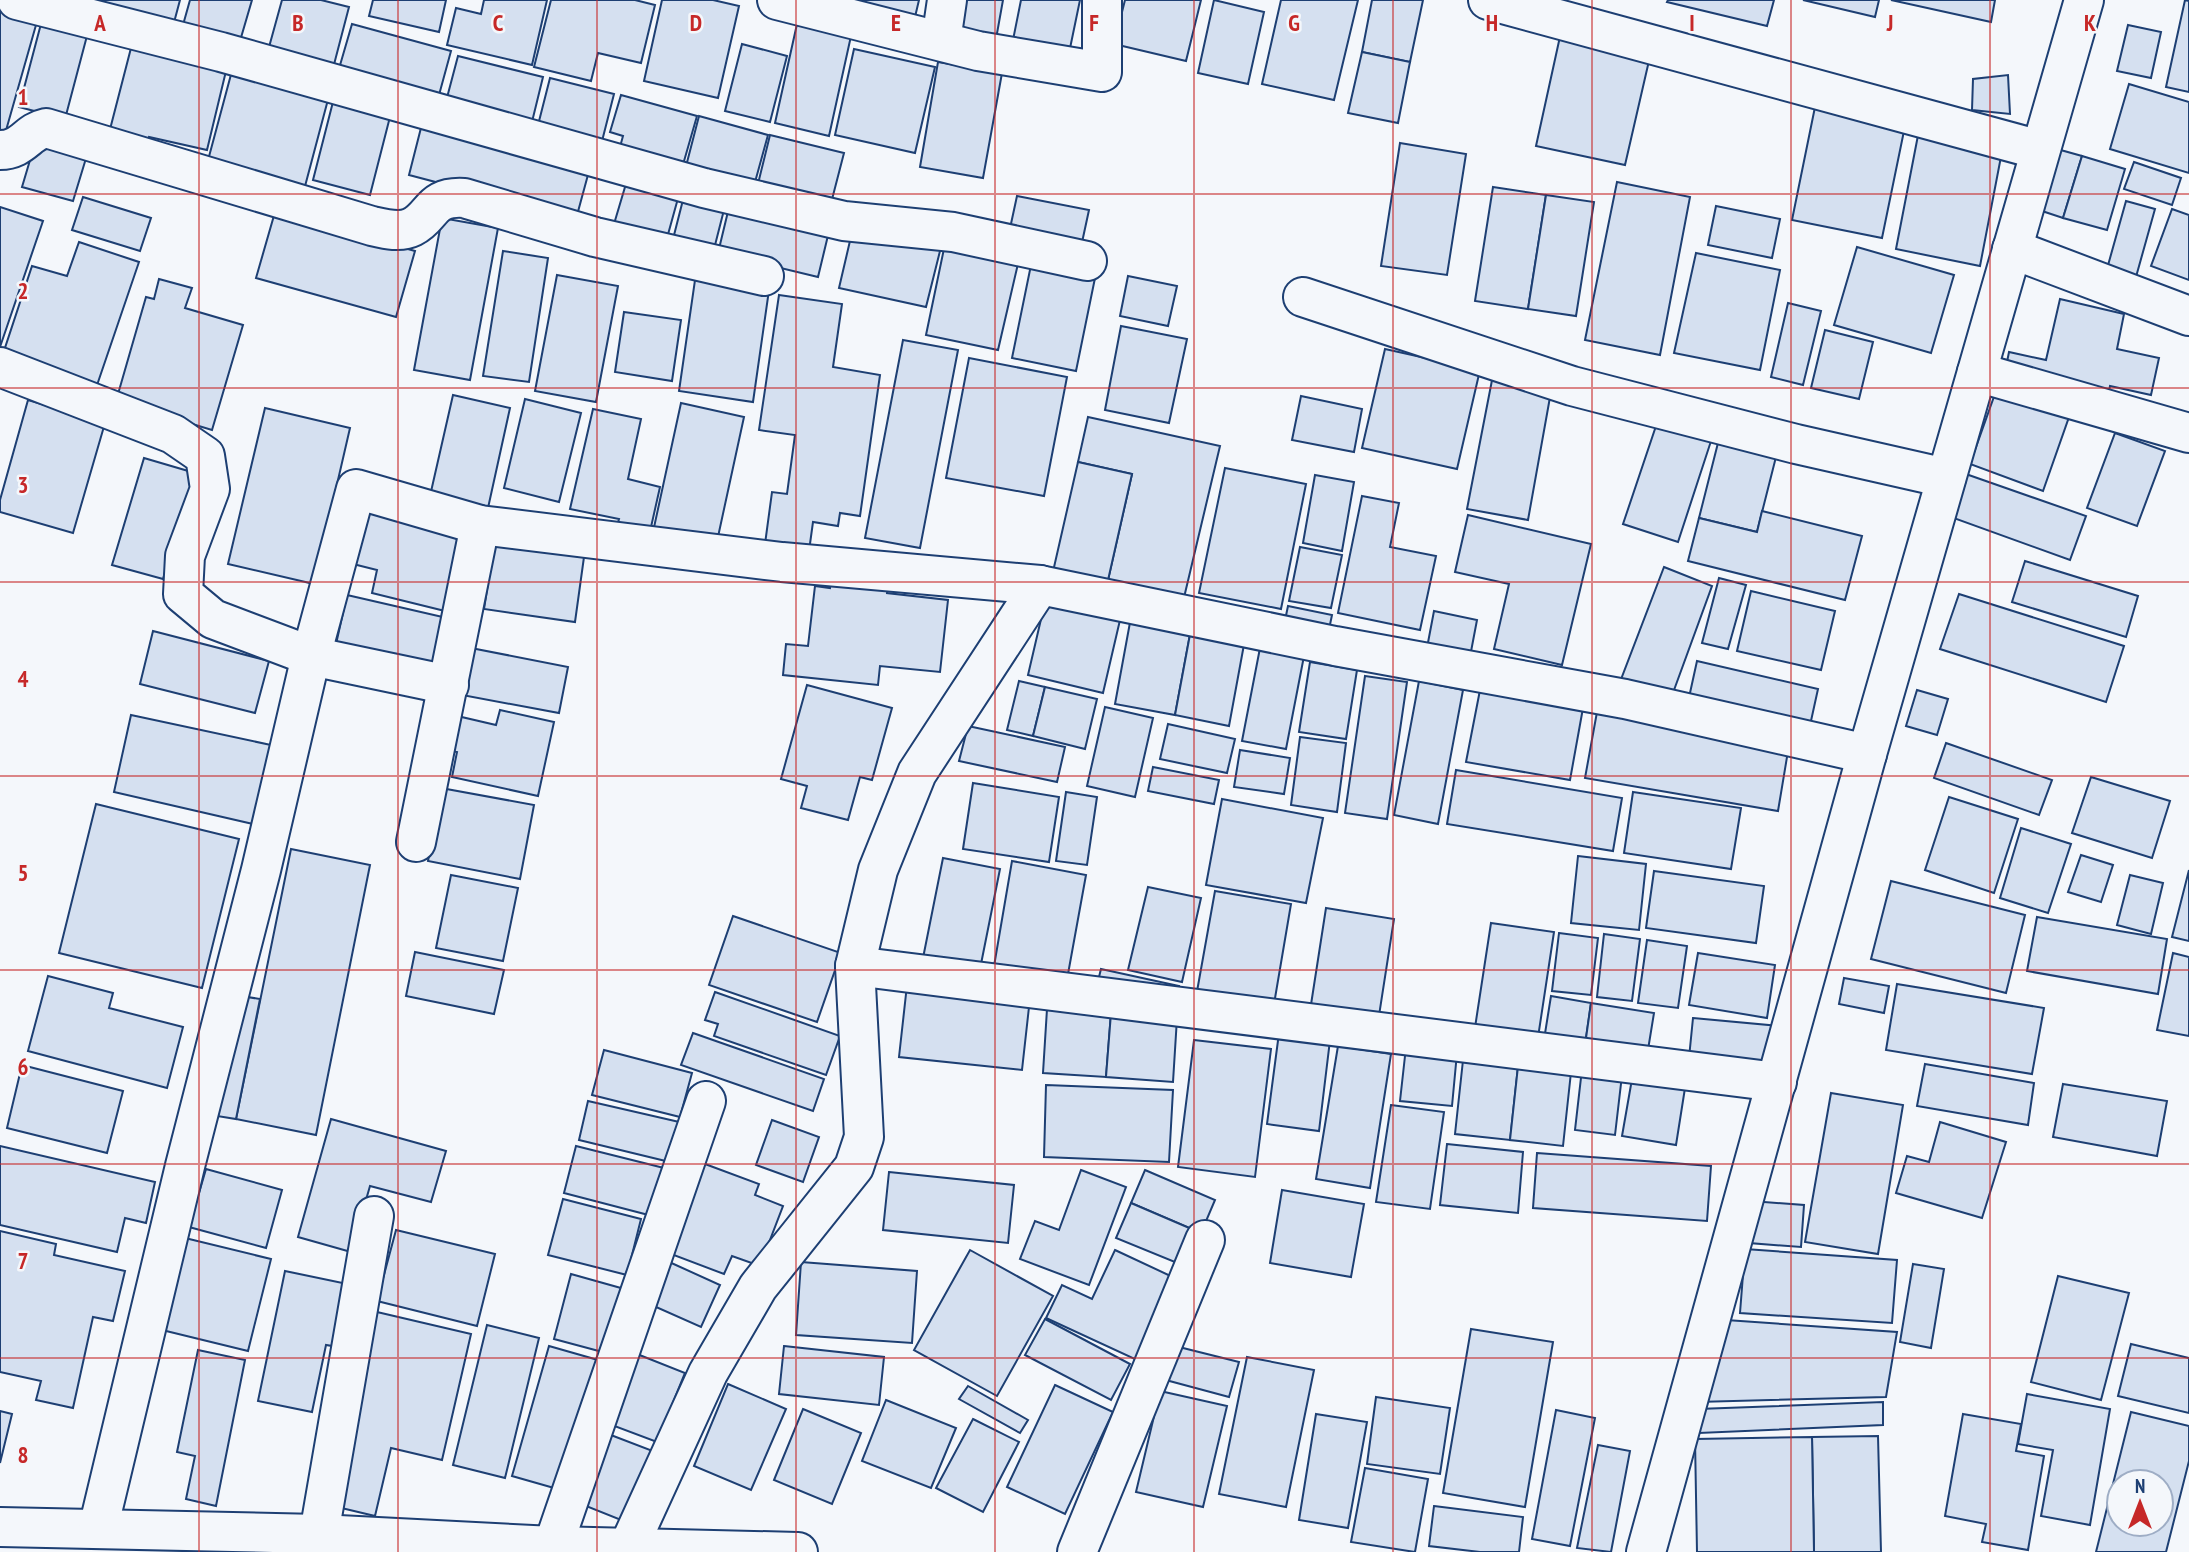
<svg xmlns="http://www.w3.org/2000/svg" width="2189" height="1552" viewBox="0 0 2189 1552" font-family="'PT Sans Narrow',sans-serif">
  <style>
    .building { fill: #d5e0f0; stroke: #1d3f73; stroke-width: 2; fill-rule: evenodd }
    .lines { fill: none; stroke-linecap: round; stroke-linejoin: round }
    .minor-casing { stroke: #1d3f73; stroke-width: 42 }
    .minor { stroke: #f4f7fb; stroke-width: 38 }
    .grid { fill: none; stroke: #c62828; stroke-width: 2; stroke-opacity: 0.55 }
    .grid-label { font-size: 23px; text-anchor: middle; font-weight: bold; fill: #c62828; stroke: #f4f7fb; stroke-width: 5; stroke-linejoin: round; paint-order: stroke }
  </style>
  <rect width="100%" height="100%" fill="#f4f7fb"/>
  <g class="building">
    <path d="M54,0H180L172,30Z"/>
    <path d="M190,0H252L240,41L183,25Z"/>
    <path d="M282,0H321L349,7L331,76L266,58Z"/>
    <path d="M373,0H446L439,32L369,16Z"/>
    <path d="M484,0H547L532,65L447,45L456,8L481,14Z"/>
    <path d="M551,0H635L655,5L641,63L598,53L591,81L534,67Z"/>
    <path d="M662,0H713L739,6L718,98L644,81Z"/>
    <path d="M839,0H919L915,17Z"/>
    <path d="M954,0H1003L996,39L948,30Z"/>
    <path d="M1021,0H1080L1068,58L1012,45Z"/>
    <path d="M1125,0H1201L1186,61L1114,44Z"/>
    <path d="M1214,0L1264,12L1248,84L1198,73Z"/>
    <path d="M1281,0H1358L1334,100L1262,84Z"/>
    <path d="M1372,0H1423L1410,62L1362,52Z"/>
    <path d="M1668,0H1774L1767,26L1667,2Z"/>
    <path d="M1803,0H1879L1875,17Z"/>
    <path d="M1891,0H1995L1991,22Z"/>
    <path d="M2185,0L2189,1V92L2166,87Z"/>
    <path d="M0,8L38,18L3,141L0,140Z"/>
    <path d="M42,20L88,32L65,119L19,107Z"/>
    <path d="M352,24L451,51L436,106L336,79Z"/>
    <path d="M797,24L851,36L829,136L775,123Z"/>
    <path d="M2128,25L2161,32L2151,78L2117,71Z"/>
    <path d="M1561,32L1651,52L1625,165L1536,146Z"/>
    <path d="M742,44L787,56L770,122L725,111Z"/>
    <path d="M131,48L226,71L207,150L149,137L145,150L107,141Z"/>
    <path d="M854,49L935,67L915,153L835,135Z"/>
    <path d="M1362,52L1410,62L1398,123L1348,113Z"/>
    <path d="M458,56L543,77L530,130L444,109Z"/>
    <path d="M938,62L1002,73L983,178L920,167Z"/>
    <path d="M233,67L330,92L304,190L207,164Z"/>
    <path d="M2008,75L2010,114L1972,110L1973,79Z"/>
    <path d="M550,78L614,94L600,149L536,133Z"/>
    <path d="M2129,84L2189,102V173L2110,149Z"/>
    <path d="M335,94L392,109L370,195L313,180Z"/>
    <path d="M621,95L697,116L680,175L617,158L623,136L610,132Z"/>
    <path d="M1815,107L1905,126L1882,238L1792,220Z"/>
    <path d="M424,116L592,160L576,219L409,175Z"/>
    <path d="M699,116L768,135L752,193L684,174Z"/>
    <path d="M1920,125L2004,141L1980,266L1896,249Z"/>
    <path d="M770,135L844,153L829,211L756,192Z"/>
    <path d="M36,140L87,155L73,201L22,187Z"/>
    <path d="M1400,143L1466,154L1447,275L1381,266Z"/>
    <path d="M2057,149L2082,156L2063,218L2039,210Z"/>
    <path d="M2082,156L2125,169L2107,230L2063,218Z"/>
    <path d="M2134,162L2181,178L2172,205L2124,189Z"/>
    <path d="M628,177L680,191L667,238L614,224Z"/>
    <path d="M1617,182L1690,197L1660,355L1585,340Z"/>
    <path d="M1493,187L1546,195L1528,309L1475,301Z"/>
    <path d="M685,192L726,202L713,253L672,243Z"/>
    <path d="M1546,195L1594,202L1576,316L1528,309Z"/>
    <path d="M1017,196L1089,210L1081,247L1009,233Z"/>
    <path d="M83,197L151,218L140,251L72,230Z"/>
    <path d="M731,199L831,223L818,277L718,253Z"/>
    <path d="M2126,201L2155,209L2134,284L2105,276Z"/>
    <path d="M1716,206L1780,219L1772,258L1708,245Z"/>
    <path d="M0,207L43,221L0,347Z"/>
    <path d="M2172,209L2189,215V280L2151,266Z"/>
    <path d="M275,212L415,251L396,317L256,278Z"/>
    <path d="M442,218L498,228L470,380L414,370Z"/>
    <path d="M853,228L941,247L926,307L839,288Z"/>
    <path d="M946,239L1020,255L998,350L926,335Z"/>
    <path d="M79,242L139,262L95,391L1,360L32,266L67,276Z"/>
    <path d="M1857,247L1954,275L1931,353L1834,325Z"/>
    <path d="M503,251L548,258L529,382L483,376Z"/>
    <path d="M1696,253L1780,270L1760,370L1674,353Z"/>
    <path d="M1031,265L1095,278L1076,371L1012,358Z"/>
    <path d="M557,275L618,286L596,402L535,391Z"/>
    <path d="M1128,276L1177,286L1168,326L1120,316Z"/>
    <path d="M159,279L192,288L185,308L243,325L212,430L116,401L146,297L154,299Z"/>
    <path d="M695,280L769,290L753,402L679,391Z"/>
    <path d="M779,295L842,304L833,367L880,375L860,516L840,513L838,526L813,522L809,551L765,544L772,492L787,494L795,435L759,430Z"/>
    <path d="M2060,299L2124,314L2117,349L2159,358L2151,395L2110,386L2108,396L2005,372L2009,352L2046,360Z"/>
    <path d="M1788,303L1821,311L1803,385L1771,377Z"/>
    <path d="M624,312L681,320L672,381L615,372Z"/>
    <path d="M1121,326L1187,339L1169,423L1105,410Z"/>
    <path d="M1825,330L1873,342L1859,399L1811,388Z"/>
    <path d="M903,340L958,350L920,548L865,538Z"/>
    <path d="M1385,349L1480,370L1457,469L1362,448Z"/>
    <path d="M969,358L1067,377L1044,496L946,478Z"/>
    <path d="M1493,375L1552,386L1528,520L1467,509Z"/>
    <path d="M1996,391L2069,417L2043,491L1970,464Z"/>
    <path d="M453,395L510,408L488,508L430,496Z"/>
    <path d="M1301,396L1362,409L1354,452L1292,440Z"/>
    <path d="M525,399L581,413L559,502L504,488Z"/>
    <path d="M28,400L105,423L73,533L0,512V500Z"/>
    <path d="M681,403L744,417L716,546L653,532Z"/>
    <path d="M265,408L350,428L314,584L228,564Z"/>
    <path d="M593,409L641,419L628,479L660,487L649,536L616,529L619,519L570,509Z"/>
    <path d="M1088,417L1220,446L1182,606L1106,589L1132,474L1078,462Z"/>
    <path d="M1658,420L1712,438L1678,542L1623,524Z"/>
    <path d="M2115,433L2165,451L2137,526L2087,508Z"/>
    <path d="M1720,435L1778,449L1757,532L1699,518Z"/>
    <path d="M144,458L195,473L163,579L112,565Z"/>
    <path d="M1078,462L1132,474L1106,589L1052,576Z"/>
    <path d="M1225,468L1306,484L1281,609L1199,593Z"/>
    <path d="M1963,473L2086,516L2070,560L1948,516Z"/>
    <path d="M1315,475L1354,482L1342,551L1303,543Z"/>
    <path d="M1362,496L1399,503L1390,547L1436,556L1420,630L1338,613Z"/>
    <path d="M363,511L468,538L449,612L372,593L377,570L349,563Z"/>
    <path d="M1762,511L1862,536L1845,600L1688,561L1699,518L1757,532Z"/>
    <path d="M1468,515L1591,544L1562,665L1494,649L1509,584L1455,572Z"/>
    <path d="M494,544L584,557L575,622L484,609Z"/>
    <path d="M1300,547L1342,555L1331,608L1289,601Z"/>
    <path d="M2025,561L2138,596L2126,637L2012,602Z"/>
    <path d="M1664,567L1712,586L1670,701L1620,682Z"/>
    <path d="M832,571L889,577L887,593L948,600L940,672L880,666L878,685L783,675L786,644L808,646L815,586L830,588Z"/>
    <path d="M1719,578L1746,585L1728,649L1702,643Z"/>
    <path d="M1751,591L1835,611L1821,670L1737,651Z"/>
    <path d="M1959,594L2124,646L2106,702L1940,649Z"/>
    <path d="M347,595L447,618L433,676L334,653Z"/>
    <path d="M1045,602L1120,620L1103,693L1028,675Z"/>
    <path d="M1288,606L1332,615L1327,639L1283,630Z"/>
    <path d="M1434,611L1477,620L1469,662L1426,653Z"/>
    <path d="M1131,617L1191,629L1175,715L1115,704Z"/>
    <path d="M1191,629L1245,639L1229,726L1175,715Z"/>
    <path d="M153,631L269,661L255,713L140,684Z"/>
    <path d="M471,648L568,667L559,713L462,695Z"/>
    <path d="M1260,648L1304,656L1286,749L1242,741Z"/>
    <path d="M1697,661L1818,689L1809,730L1688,702Z"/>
    <path d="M1310,662L1357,670L1346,739L1299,732Z"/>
    <path d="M1365,676L1407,682L1387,819L1345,813Z"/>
    <path d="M1019,681L1045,687L1033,736L1007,730Z"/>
    <path d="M1419,681L1463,690L1438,824L1394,815Z"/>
    <path d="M807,685L892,708L872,780L860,777L848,820L801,808L807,786L781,779Z"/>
    <path d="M1045,687L1097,699L1085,749L1033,736Z"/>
    <path d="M1480,690L1583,708L1570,780L1466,762Z"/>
    <path d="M1917,690L1948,699L1937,735L1906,726Z"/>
    <path d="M1105,707L1153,718L1135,797L1087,786Z"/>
    <path d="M500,710L554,722L538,796L452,777L457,752L444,750L453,715L496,725Z"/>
    <path d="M1597,712L1789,745L1778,811L1585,778Z"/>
    <path d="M131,715L271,745L253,824L114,792Z"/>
    <path d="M1168,724L1235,739L1227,773L1160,759Z"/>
    <path d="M968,726L1065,747L1057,782L959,761Z"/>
    <path d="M1300,737L1346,743L1337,812L1291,805Z"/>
    <path d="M1946,743L2052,780L2039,815L1934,778Z"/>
    <path d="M1240,750L1290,758L1284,794L1234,787Z"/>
    <path d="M1153,767L1219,780L1214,804L1148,791Z"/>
    <path d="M1456,770L1622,798L1613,851L1447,824Z"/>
    <path d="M2091,777L2170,801L2152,858L2072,833Z"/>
    <path d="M973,783L1059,797L1049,862L963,849Z"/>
    <path d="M441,788L534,805L520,879L428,861Z"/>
    <path d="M1066,792L1097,797L1087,865L1056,861Z"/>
    <path d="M1633,792L1741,808L1731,869L1624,853Z"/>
    <path d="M1949,797L2018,819L1994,893L1925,870Z"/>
    <path d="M1222,799L1323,818L1306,903L1206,885Z"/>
    <path d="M96,804L239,839L202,988L59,953Z"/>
    <path d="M2021,828L2071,844L2048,913L2000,898Z"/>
    <path d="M291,849L370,865L316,1135L236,1119Z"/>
    <path d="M2081,855L2113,865L2101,902L2068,892Z"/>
    <path d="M1578,856L1646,864L1639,930L1571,923Z"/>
    <path d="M943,858L1000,869L979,974L922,963Z"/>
    <path d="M1012,861L1086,875L1066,985L993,972Z"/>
    <path d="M2189,870V941L2172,937Z"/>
    <path d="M1654,871L1764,886L1756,943L1646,928Z"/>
    <path d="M451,875L518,888L503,961L436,948Z"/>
    <path d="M2130,875L2163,883L2151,934L2117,925Z"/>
    <path d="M1891,881L2025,915L2006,993L1871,959Z"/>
    <path d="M1148,887L1201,898L1182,982L1128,970Z"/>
    <path d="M1215,891L1291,904L1273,1010L1196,997Z"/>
    <path d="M1326,908L1394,919L1378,1022L1310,1011Z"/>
    <path d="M733,916L841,953L817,1022L709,985Z"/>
    <path d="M2037,917L2167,939L2158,994L2027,971Z"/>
    <path d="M1491,923L1554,932L1537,1044L1474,1034Z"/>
    <path d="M1559,933L1598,938L1591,995L1552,991Z"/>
    <path d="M1604,934L1640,939L1632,1001L1597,997Z"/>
    <path d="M1647,940L1687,946L1678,1008L1638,1003Z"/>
    <path d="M415,952L504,970L494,1014L406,996Z"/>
    <path d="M1698,953L1775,965L1767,1018L1689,1005Z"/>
    <path d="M2173,953L2189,957V1036L2157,1030Z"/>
    <path d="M1101,969L1179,986L1175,1004L1097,985Z"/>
    <path d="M48,976L113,993L109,1008L183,1027L167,1088L28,1051Z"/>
    <path d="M1844,978L1889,986L1884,1013L1839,1004Z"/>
    <path d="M1897,984L2044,1008L2032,1074L1886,1050Z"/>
    <path d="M907,985L1030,998L1022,1070L899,1057Z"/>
    <path d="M715,992L840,1036L826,1075L714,1036L718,1024L705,1020Z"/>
    <path d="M241,996L260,999L236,1119L217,1116Z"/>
    <path d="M1551,996L1591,1003L1584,1052L1543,1046Z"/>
    <path d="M1591,1003L1654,1013L1646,1062L1584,1052Z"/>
    <path d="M1047,1009L1111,1013L1106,1077L1043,1073Z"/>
    <path d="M1111,1013L1177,1018L1173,1082L1106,1077Z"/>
    <path d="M1693,1018L1779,1026L1774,1077L1688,1068Z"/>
    <path d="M693,1033L824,1079L813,1111L681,1065Z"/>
    <path d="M1279,1033L1330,1040L1319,1131L1267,1124Z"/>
    <path d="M1194,1040L1271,1049L1255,1177L1178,1167Z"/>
    <path d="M1338,1046L1391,1054L1370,1188L1316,1179Z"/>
    <path d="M1406,1047L1457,1053L1452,1106L1400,1101Z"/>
    <path d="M604,1050L692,1073L680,1117L592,1095Z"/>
    <path d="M1464,1051L1519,1057L1510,1140L1455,1134Z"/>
    <path d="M1519,1057L1572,1063L1563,1146L1510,1140Z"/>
    <path d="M1925,1064L2034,1083L2028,1125L1917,1106Z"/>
    <path d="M22,1065L123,1091L107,1153L7,1128Z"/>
    <path d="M1582,1069L1622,1075L1615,1135L1575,1130Z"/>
    <path d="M1632,1079L1685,1088L1676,1145L1622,1136Z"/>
    <path d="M2063,1084L2167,1101L2157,1156L2053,1137Z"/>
    <path d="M1046,1085L1173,1090L1169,1162L1044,1157Z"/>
    <path d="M1831,1093L1903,1105L1878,1254L1805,1242Z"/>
    <path d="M588,1101L688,1124L678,1164L579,1140Z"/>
    <path d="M1391,1105L1444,1112L1430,1209L1376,1202Z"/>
    <path d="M331,1119L446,1151L431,1202L370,1186L351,1252L298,1237Z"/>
    <path d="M772,1120L819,1137L803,1182L756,1165Z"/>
    <path d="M1940,1122L2006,1142L1982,1218L1896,1193L1907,1156L1929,1162Z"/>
    <path d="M1447,1144L1523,1152L1518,1213L1440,1205Z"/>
    <path d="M0,1146L155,1182L146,1223L125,1218L117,1252L0,1225Z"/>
    <path d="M576,1146L672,1170L660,1218L564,1193Z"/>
    <path d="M1537,1153L1711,1166L1707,1221L1533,1208Z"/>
    <path d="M705,1164L759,1184L755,1195L783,1206L760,1266L732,1256L724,1274L671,1254Z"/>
    <path d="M206,1169L282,1190L266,1248L189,1227Z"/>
    <path d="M1081,1170L1126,1187L1089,1285L1020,1259L1035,1221L1059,1230Z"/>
    <path d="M1145,1170L1215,1200L1201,1233L1131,1203Z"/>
    <path d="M889,1172L1014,1185L1008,1243L883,1230Z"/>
    <path d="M1282,1190L1364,1204L1351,1277L1270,1263Z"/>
    <path d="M563,1199L641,1219L627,1275L548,1255Z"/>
    <path d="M1751,1201L1804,1205L1801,1247L1749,1243Z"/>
    <path d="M1131,1203L1201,1233L1187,1267L1116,1238Z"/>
    <path d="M396,1230L495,1254L477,1326L377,1301Z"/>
    <path d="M0,1231L56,1244L54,1255L125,1271L113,1321L93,1317L73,1408L36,1400L41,1381L0,1372Z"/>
    <path d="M185,1238L271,1259L248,1351L162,1330Z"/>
    <path d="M1745,1249L1897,1260L1892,1323L1740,1313Z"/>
    <path d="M970,1250L1053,1296L997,1396L914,1350Z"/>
    <path d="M1115,1250L1177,1279L1139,1361L1046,1318L1062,1285L1092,1299Z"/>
    <path d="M667,1261L720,1285L701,1327L647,1303Z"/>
    <path d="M801,1262L917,1271L912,1343L796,1335Z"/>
    <path d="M1913,1264L1944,1269L1931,1348L1900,1342Z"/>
    <path d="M285,1271L357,1286L344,1348L326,1345L312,1412L258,1401Z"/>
    <path d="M571,1274L628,1290L610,1354L554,1339Z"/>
    <path d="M2058,1276L2129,1293L2101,1400L2031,1382Z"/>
    <path d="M377,1312L471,1334L442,1460L391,1448L375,1516L333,1506Z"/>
    <path d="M1045,1319L1130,1364L1111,1400L1025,1355Z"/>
    <path d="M1726,1320L1897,1332L1886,1397L1697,1402Z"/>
    <path d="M487,1325L539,1338L505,1478L453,1465Z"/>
    <path d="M1471,1329L1553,1342L1525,1507L1443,1493Z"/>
    <path d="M2131,1344L2189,1358V1413L2118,1396Z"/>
    <path d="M1171,1345L1239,1362L1229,1397L1162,1379Z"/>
    <path d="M549,1346L605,1362L568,1492L512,1476Z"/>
    <path d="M784,1346L884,1357L879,1405L779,1394Z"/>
    <path d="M198,1350L245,1360L216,1506L186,1499L195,1456L177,1452Z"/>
    <path d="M637,1354L685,1373L657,1442L609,1424Z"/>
    <path d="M1247,1357L1314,1370L1286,1507L1219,1494Z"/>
    <path d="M728,1384L786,1409L751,1490L694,1466Z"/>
    <path d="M1055,1385L1113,1412L1065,1514L1007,1487Z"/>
    <path d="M968,1386L1028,1420L1020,1433L959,1399Z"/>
    <path d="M1160,1391L1227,1406L1203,1507L1136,1492Z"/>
    <path d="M2027,1394L2110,1409L2090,1525L2041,1516L2053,1450L2018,1444Z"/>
    <path d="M1376,1397L1450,1408L1440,1474L1367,1464Z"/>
    <path d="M886,1400L956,1428L931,1488L862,1461Z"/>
    <path d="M1883,1402V1425L1699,1433L1698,1409Z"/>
    <path d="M803,1409L861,1433L832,1504L774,1480Z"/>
    <path d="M1556,1410L1595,1418L1570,1546L1532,1539Z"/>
    <path d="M0,1411L12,1414L0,1463Z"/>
    <path d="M2131,1412L2189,1426V1461L2166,1552H2096ZM2119,1482H2161V1524H2119Z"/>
    <path d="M1316,1414L1367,1422L1348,1528L1299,1520Z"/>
    <path d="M1963,1414L2021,1424L2016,1451L2044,1456L2028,1550L1982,1542L1986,1524L1945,1516Z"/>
    <path d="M973,1419L1019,1442L983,1512L936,1488Z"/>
    <path d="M603,1432L658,1453L631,1524L576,1502Z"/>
    <path d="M1878,1436L1881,1552H1814L1812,1437Z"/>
    <path d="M1812,1437L1814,1552H1697L1695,1439Z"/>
    <path d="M1598,1445L1630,1451L1611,1552L1577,1548Z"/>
    <path d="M1365,1468L1428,1479L1415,1552L1351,1542Z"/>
    <path d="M1434,1506L1523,1517L1519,1552H1480L1429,1546Z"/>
  </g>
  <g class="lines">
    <g class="minor-casing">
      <g id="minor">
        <path d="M17,0L221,52L704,188L844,221L953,232L1087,261"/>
        <path d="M777,0L978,51L1102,72V0"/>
        <path d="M1488,0L2040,150"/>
        <path d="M941,41L947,0"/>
        <path d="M0,150C23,150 27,132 46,128L372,226C385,229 400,233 412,227C434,216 429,196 464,198L595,237L764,276"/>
        <path d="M2012,249L2189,316"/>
        <path d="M1303,297L1572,386L1796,444L1946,478"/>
        <path d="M0,367L173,434L205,456L210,489L185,556L183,594L213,619L311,656L449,685"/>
        <path d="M1977,372L2189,433"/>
        <path d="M416,842L480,525"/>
        <path d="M855,966L1777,1082"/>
        <path d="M0,1527L319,1534L553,1546L798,1552"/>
        <path d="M98,1529L185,1166L261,870L311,656L356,489L480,525L782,562L1040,585L1335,646L1625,699L1867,754"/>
        <path d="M319,1534L374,1216"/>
        <path d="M553,1546L706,1101"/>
        <path d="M628,1548L708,1373L758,1287L854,1167L864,1137L855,966L878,870L917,773L1040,585"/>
        <path d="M1077,1552L1205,1240"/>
        <path d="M1646,1552L1867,754L2084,0"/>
      </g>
    </g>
    <use href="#minor" class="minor"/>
  </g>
  <path class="grid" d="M199,0V1552M398,0V1552M597,0V1552M796,0V1552M995,0V1552M1194,0V1552M1393,0V1552M1592,0V1552M1791,0V1552M1990,0V1552M0,194H2189M0,388H2189M0,582H2189M0,776H2189M0,970H2189M0,1164H2189M0,1358H2189"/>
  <g class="grid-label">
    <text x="100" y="31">A</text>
    <text x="298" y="31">B</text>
    <text x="498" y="31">C</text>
    <text x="696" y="31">D</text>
    <text x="896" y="31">E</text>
    <text x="1094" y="31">F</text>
    <text x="1294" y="31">G</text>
    <text x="1492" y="31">H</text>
    <text x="1692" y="31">I</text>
    <text x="1890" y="31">J</text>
    <text x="2090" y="31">K</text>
    <text x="23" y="105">1</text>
    <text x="23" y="299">2</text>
    <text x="23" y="493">3</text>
    <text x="23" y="687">4</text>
    <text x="23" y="881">5</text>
    <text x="23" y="1075">6</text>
    <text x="23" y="1269">7</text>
    <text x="23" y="1463">8</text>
  </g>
  <g transform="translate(2140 1503)"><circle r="33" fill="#f4f7fb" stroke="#9eadc5" stroke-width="2"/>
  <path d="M0-5L12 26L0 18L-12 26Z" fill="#c62828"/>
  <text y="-10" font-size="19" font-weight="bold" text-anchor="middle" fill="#1d3f73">N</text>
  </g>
</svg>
